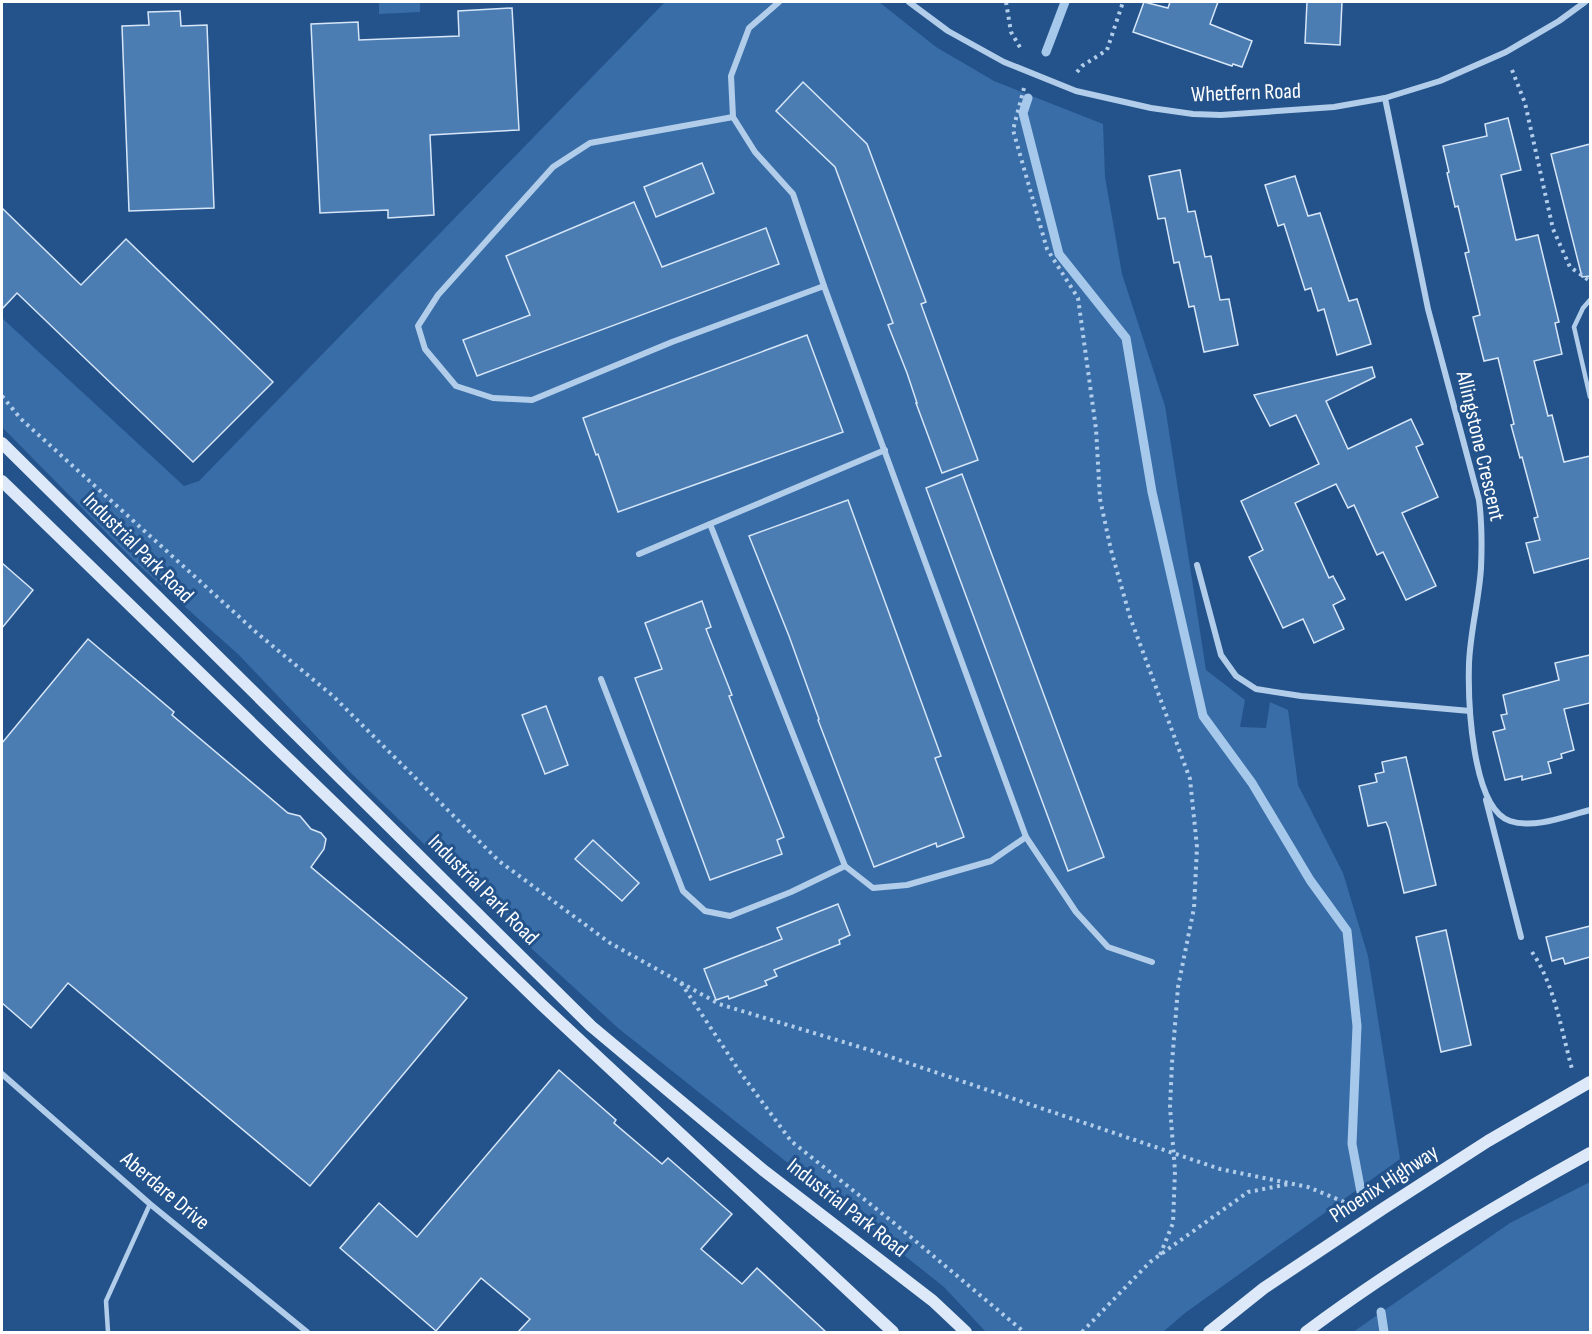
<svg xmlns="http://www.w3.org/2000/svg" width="1592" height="1334" viewBox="0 0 1592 1334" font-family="'Sofia Sans Condensed',sans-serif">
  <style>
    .green { fill: #386da8 }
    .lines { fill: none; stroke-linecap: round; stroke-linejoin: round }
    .stream { stroke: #a6c8eb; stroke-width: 9 }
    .building { fill: #4c7db2; stroke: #d6e6f8; stroke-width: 1.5 }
    .path { stroke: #b2cdea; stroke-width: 4; stroke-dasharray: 3 4.5; stroke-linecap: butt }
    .lane { stroke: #b2cdea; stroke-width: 4.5 }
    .street { stroke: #b2cdea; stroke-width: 6 }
    .secondary { stroke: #dde9f8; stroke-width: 12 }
    .labels { text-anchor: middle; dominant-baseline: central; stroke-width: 6; stroke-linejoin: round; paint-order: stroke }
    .street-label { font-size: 22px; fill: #fff; stroke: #24538b }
  </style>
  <rect width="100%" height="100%" fill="#24538b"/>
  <g class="green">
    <path d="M379,2H420V12L379,14Z"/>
    <path d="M665,2H879L936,47L994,81L1103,124L1105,177L1122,274L1165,406L1206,670L1245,700L1240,727L1266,728L1270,702L1288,710L1298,785L1343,873L1368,956L1400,1159L1185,1313L1163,1332H986L944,1287L618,1028L531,948L351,773L239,655L135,562L2,427V318L184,486L199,481Z"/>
    <path d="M1590,1182V1332H1353L1510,1223Z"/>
  </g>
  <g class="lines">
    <g class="stream">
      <path d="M1046,52L1065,2"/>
      <path d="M1028,98L1023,113L1059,254L1126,338L1152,492L1203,716L1252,783L1310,880L1347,931L1357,1026L1352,1144L1361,1192"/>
      <path d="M1381,1312L1384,1332"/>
    </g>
  </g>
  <g class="building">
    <path d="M1144,2L1168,8L1170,2H1218L1210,24L1252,41L1242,67L1233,64L1232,66L1133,32Z"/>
    <path d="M1307,2H1342L1340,45L1305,43Z"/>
    <path d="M512,8L519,130L430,135L434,215L388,218V210L320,213L311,24L358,22L359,40L459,36L458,11Z"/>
    <path d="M180,11L181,26L207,25L214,208L129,211L122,26L149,25L148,12Z"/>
    <path d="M803,82L867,144L926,302L921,304L978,460L942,473L916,403H917L907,373L888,325L893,323L835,167L776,111Z"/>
    <path d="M1508,118L1521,170L1501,175L1516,240L1538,235L1559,322L1555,323L1562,354L1534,361L1548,416L1552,415L1564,462L1590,456V558L1534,573L1526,543L1540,540L1534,518L1538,517L1522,457L1520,458L1511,425L1514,424L1498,358L1484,361L1473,317L1480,315L1465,253L1469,252L1458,206L1455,207L1447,173L1449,172L1443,146L1487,136L1485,124Z"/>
    <path d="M1590,144V276L1582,277L1551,154Z"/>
    <path d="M702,163L714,193L656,217L644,187Z"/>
    <path d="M1180,170L1188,212L1195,211L1205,257L1211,256L1220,300L1229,299L1238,345L1204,352L1194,306L1189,307L1179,262L1174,263L1165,218L1158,219L1149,176Z"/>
    <path d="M1295,176L1308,216L1320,213L1349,301L1357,299L1371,344L1337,355L1324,309L1318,311L1311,288L1305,290L1284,224L1278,226L1265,185Z"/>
    <path d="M634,202L662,267L766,228L779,264L477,376L463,340L530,315L506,256Z"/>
    <path d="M2,208L81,285L126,239L273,382L193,462L17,293L2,309Z"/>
    <path d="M807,335L843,432L618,512L598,454L596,455L583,418Z"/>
    <path d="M1372,367L1375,377L1326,401L1348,449L1411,419L1423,444L1416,447L1438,497L1402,513L1436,586L1406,600L1383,552L1377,555L1354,505L1348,508L1336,484L1295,503L1329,578L1333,576L1345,599L1333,605L1344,629L1314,643L1303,619L1283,628L1249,557L1263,550L1241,501L1319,464L1296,415L1270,426L1254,395Z"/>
    <path d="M962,474L1104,857L1068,871L926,488Z"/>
    <path d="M848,500L941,756L935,758L964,837L937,847L936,843L874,867L818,720L819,719L789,636L749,536Z"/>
    <path d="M2,563L33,590L2,628Z"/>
    <path d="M702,601L711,627L706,629L732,695L729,696L784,837L777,840L782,854L710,880L635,678L662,669L645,623Z"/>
    <path d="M88,639L174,712L172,715L288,813L300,816L311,829L321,833L326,839L324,849L311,867L467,998L310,1186L68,983L31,1028L2,1003V743Z"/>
    <path d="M1590,655V703L1564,709L1574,750L1561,754L1562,758L1548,762L1551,773L1522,780V776L1505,780L1493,732L1505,729L1501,715L1507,714L1503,695L1559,680L1555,663Z"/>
    <path d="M546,706L568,765L545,774L522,715Z"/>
    <path d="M1406,757L1436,885L1404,893L1389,829L1386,822L1368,826L1359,786L1377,782L1375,774L1384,772L1382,762Z"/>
    <path d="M593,840L639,883L622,901L575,859Z"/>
    <path d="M838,904L850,935L839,940L840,944L774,970L777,976L765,981L767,985L729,999L728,996L716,1000L704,969L782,939L777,928Z"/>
    <path d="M1590,926V957L1565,964L1563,958L1552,961L1546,937Z"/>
    <path d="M1446,930L1471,1045L1441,1052L1416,937Z"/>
    <path d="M559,1070L616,1120L614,1123L662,1164L668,1158L732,1214L701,1249L742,1284L757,1268L826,1332H518L530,1319L481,1278L436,1331L340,1248L379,1203L417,1237Z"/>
  </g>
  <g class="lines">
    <g class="path">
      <path d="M1006,2L1011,32L1021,49"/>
      <path d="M1512,70L1525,103L1553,229L1570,267L1590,281"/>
      <path d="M1077,72L1082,66L1107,50L1123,2"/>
      <path d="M1024,88L1013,130L1047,249L1078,298L1096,429L1100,499L1111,550L1130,617L1190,779L1197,847L1194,908L1178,987L1172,1063L1170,1107L1175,1171L1173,1223L1160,1255"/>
      <path d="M2,396L21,419L257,633L333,696L499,861L610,943L719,1004L873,1051L1220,1169L1308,1187L1349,1204L1350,1206"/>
      <path d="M1532,952C1555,986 1561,1029 1572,1069"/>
      <path d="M681,983L740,1072L791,1141L894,1223L1024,1332"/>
      <path d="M1082,1332L1150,1262L1248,1192L1289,1184"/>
    </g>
    <g class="lane">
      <path d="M1590,300L1583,308L1574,327L1590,397"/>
      <path d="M108,1332L106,1301L150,1204"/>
    </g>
    <g class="street">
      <path d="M779,2L749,28L731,76L733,117L755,152L793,194L824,286L1026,837L1076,912L1108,947L1152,962"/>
      <path d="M909,2L948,31L1004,62L1076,91L1151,108L1193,114L1221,115L1334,107L1385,98L1440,81L1506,52L1559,21L1585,2"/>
      <path d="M1385,98L1428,309L1479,500C1482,523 1482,545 1481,568C1479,600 1470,633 1469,664C1468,698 1471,808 1510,821C1535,829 1566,816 1590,810"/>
      <path d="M733,117L590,143L553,167L438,295L418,326L425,349L456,386L493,398L532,400L672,342L824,286"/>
      <path d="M710,524L845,866L873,888L907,885L991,861L1026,837"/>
      <path d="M639,554L885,450"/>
      <path d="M1197,565L1221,655L1236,676L1256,689L1301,696L1470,711"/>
      <path d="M601,679L683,891L705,911L730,916L791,892L845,866"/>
      <path d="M1486,800L1521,937"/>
      <path d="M2,1074L150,1204L307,1332"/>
    </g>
    <g class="secondary">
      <path d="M2,443L591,1026L763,1170L933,1301L966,1332"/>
      <path d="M2,481L541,1004L893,1332"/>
      <path d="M1209,1332L1264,1288L1384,1208L1488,1141L1590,1082"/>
      <path d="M1306,1332C1396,1265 1492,1207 1590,1153"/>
    </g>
  </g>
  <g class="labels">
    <g class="street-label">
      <text transform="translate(1246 93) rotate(-2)">Whetfern Road</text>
      <text transform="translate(1480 446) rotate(77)">Allingstone Crescent</text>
      <text transform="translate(138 548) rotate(45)">Industrial Park Road</text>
      <text transform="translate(483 890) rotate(45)">Industrial Park Road</text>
      <text transform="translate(1384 1184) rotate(-33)">Phoenix Highway</text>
      <text transform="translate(165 1191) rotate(40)">Aberdare Drive</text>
      <text transform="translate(847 1208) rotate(38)">Industrial Park Road</text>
    </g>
  </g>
  <rect width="1592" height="1334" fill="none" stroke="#ffffff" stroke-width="6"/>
</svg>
